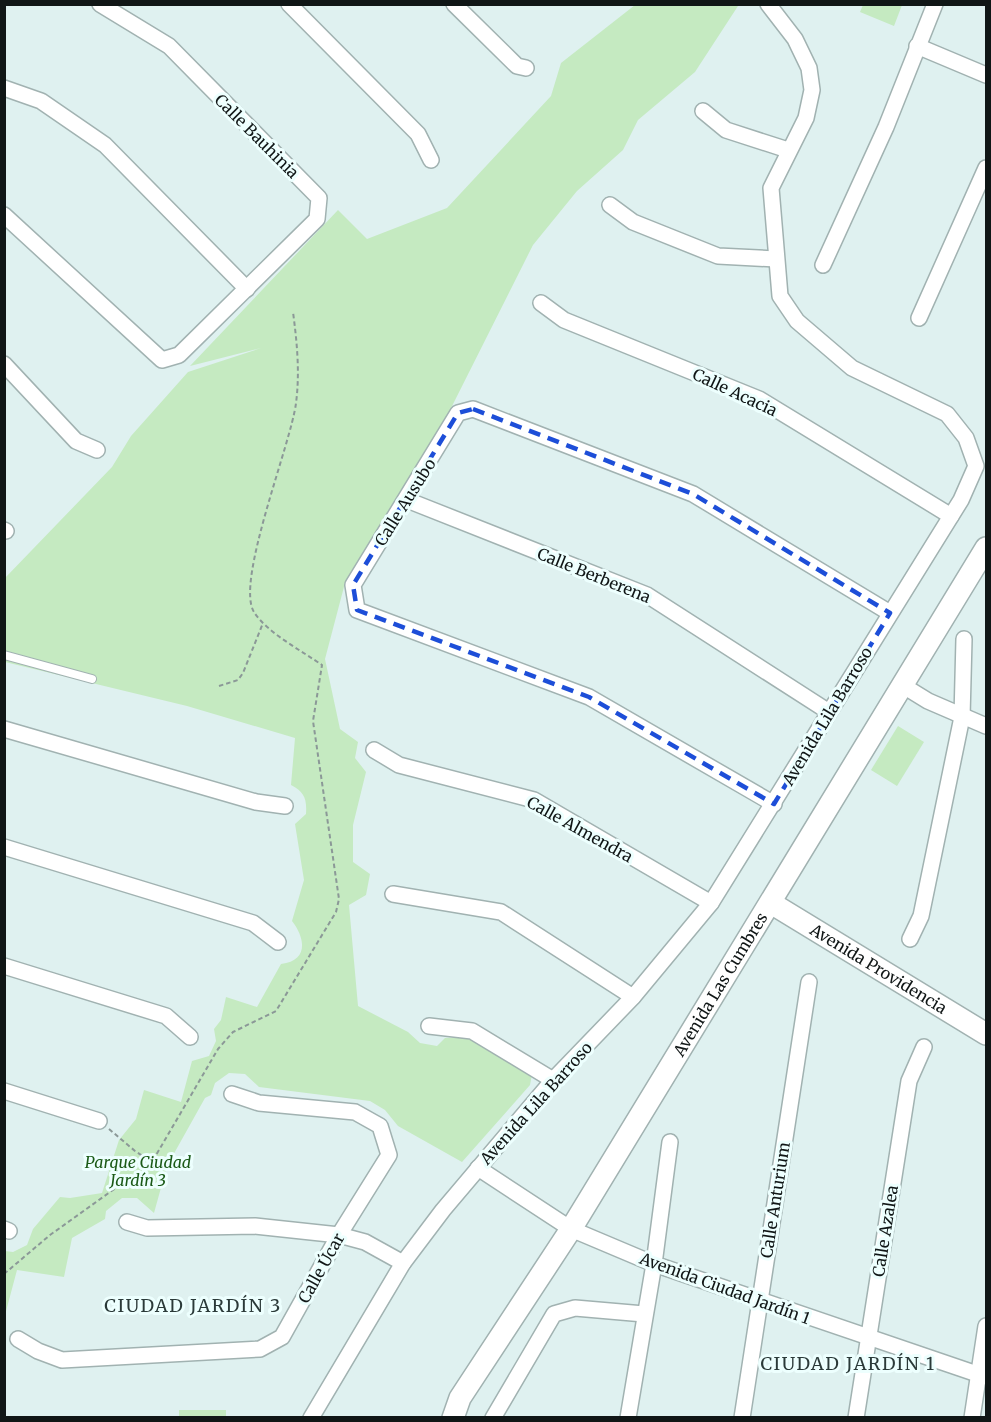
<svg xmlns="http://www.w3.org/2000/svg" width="991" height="1422" viewBox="0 0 991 1422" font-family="Merriweather,serif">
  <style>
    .green { fill: #c5eac1 }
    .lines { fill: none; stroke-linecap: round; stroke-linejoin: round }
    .lane-casing { stroke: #a1b2b1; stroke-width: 10 }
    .street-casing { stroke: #a1b2b1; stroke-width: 18 }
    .secondary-casing { stroke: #a1b2b1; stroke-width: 24 }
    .path { stroke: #8b9897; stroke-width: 2; stroke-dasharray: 4.5 3; stroke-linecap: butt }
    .lane { stroke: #fff; stroke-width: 8 }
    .street { stroke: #fff; stroke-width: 15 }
    .secondary { stroke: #fff; stroke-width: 21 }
    .marked { fill: none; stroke: #1d4ed8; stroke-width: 4.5; stroke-dasharray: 12 8; stroke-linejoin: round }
    .labels { text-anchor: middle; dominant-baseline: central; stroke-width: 6; stroke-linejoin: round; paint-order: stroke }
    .street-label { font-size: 16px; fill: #101616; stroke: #edfffe }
    .park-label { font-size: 16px; font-style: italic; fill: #1b5a17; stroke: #edfffe }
    .neighbourhood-label { font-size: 18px; letter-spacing: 1.5px; fill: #2b3a39; stroke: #edfffe }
  </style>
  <rect width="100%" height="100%" fill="#dff1f0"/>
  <g class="green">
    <path d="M635,5L738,6L695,72L638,120L623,150L577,191L533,245L440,430L345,583L325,659L340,729L358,742L355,758L366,772L353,825V862L370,874L366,895L349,905L358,1006L408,1032L420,1043L437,1046L445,1038L470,1037L532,1074L530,1085L462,1162L398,1126L385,1110L370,1101L259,1087L245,1074L229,1073L215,1083L211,1095L205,1098L167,1166L154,1213L137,1198H122L106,1211L105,1219L72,1238L64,1277L17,1270L5,1315V1251L13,1252L27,1245L33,1229L60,1197L70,1198L102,1193L119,1140L136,1119L144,1090L181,1102L192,1061L209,1056L216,1041L214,1029L221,1020L226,997L257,1007L281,964C308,961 306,939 292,921L304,880L295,824L306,814C307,798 304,792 291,785L295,738L187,706L5,662V578L112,467L131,436L188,372L261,348L190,366L338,210L367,239L447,208L551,96L561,63Z"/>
    <path d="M863,5V4L902,5L894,26L860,12Z"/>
    <path d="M898,726L924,742L897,786L871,770Z"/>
    <rect x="179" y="1410" width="47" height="7"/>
  </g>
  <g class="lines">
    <g class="lane-casing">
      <path id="lane" d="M4,655L92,679"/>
    </g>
    <g class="street-casing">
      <g id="street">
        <path d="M289,4L418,134L431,160"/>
        <path d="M454,4L517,66L526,68"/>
        <path d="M917,46L986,75"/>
        <path d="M4,88L41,101L105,145L247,289"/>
        <path d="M703,111L726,130L788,150"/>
        <path d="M610,205L633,222L718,256L776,259"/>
        <path d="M4,215L162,360L179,355L317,219L319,198L169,46L100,4"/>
        <path d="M823,265L886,127L935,4"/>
        <path d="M541,303L564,320L759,399L951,516"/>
        <path d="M919,318L986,168"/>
        <path d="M4,364L76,441L97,450"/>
        <path d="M407,500L647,595L829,712"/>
        <path d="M4,530L6,531"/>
        <path d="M902,685L928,701L986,726"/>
        <path d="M4,729L256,802L285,806"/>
        <path d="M374,750L399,765L534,800L711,903"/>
        <path d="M774,804L589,697L357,610L353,585L458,413L473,409L693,494L890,613"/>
        <path d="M4,847L253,923L278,942"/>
        <path d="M393,894L501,912L633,997"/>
        <path d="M910,939L921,916L962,717L964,639"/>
        <path d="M4,966L166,1016L190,1037"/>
        <path d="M429,1026L472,1031L553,1080"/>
        <path d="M4,1091L99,1121"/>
        <path d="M478,1168L571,1229L654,1264L986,1377"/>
        <path d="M127,1222L147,1228L255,1226L339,1235L365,1242L403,1263"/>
        <path d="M4,1229L9,1231"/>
        <path d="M18,1339L38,1351L62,1360L260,1349L282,1337L339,1235L389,1155L380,1126L355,1112L259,1103L232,1094"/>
        <path d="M311,1418L403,1263L443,1210L553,1080L633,997L711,903L961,500L976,466L966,438L947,414L852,368L797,321L780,296L771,188L806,118L812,90L809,68L795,39L768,4"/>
        <path d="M493,1418L554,1314L575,1308L644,1314"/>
        <path d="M628,1418L654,1264L670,1142"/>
        <path d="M742,1418L809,982"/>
        <path d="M856,1418L909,1081L924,1047"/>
        <path d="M972,1418L986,1326"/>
      </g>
    </g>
    <g class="secondary-casing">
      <g id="secondary">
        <path id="s1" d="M771,903L986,1034"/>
        <path id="s2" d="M453,1418L460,1398L571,1229L986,548"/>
      </g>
    </g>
    <g class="path">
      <path d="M219,686L238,680L243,673L263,623"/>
      <path d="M109,1129L135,1151L152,1162"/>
      <path d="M4,1274L50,1235L152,1162L218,1049L233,1032L276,1011L336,912L339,899L313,721L322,665C302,651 266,632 254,612C235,582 291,444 296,403C300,373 297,342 293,312"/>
    </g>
    <use href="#lane" class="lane"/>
    <use href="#street" class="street"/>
    <use href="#secondary" class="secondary"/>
  </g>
  <path class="marked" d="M473,409L693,494L890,613L774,804L589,697L357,610L353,585L458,413Z"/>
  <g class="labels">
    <g class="street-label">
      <text transform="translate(257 136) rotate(45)">Calle Bauhinia</text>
      <text transform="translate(735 392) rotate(25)">Calle Acacia</text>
      <text transform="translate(405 502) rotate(-58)">Calle Ausubo</text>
      <text transform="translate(594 575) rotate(22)">Calle Berberena</text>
      <text transform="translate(827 716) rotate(-59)">Avenida Lila Barroso</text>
      <text transform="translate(580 829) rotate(29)">Calle Almendra</text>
      <text stroke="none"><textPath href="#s1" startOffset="126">Avenida Providencia</textPath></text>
      <text stroke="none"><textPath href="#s2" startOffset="510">Avenida Las Cumbres</textPath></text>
      <text transform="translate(536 1103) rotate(-48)">Avenida Lila Barroso</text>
      <text transform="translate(775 1200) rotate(-81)">Calle Anturium</text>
      <text transform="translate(885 1231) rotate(-81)">Calle Azalea</text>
      <text transform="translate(321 1268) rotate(-61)">Calle Úcar</text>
      <text transform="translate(725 1288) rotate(20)">Avenida Ciudad Jardín 1</text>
    </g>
    <g class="park-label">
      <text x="138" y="1162">Parque Ciudad<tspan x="138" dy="18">Jardín 3</tspan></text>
    </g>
    <g class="neighbourhood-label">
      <text x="193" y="1305">CIUDAD JARDÍN 3</text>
      <text x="848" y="1363">CIUDAD JARDÍN 1</text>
    </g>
  </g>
  <rect width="991" height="1422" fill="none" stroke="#101616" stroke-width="12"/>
</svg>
